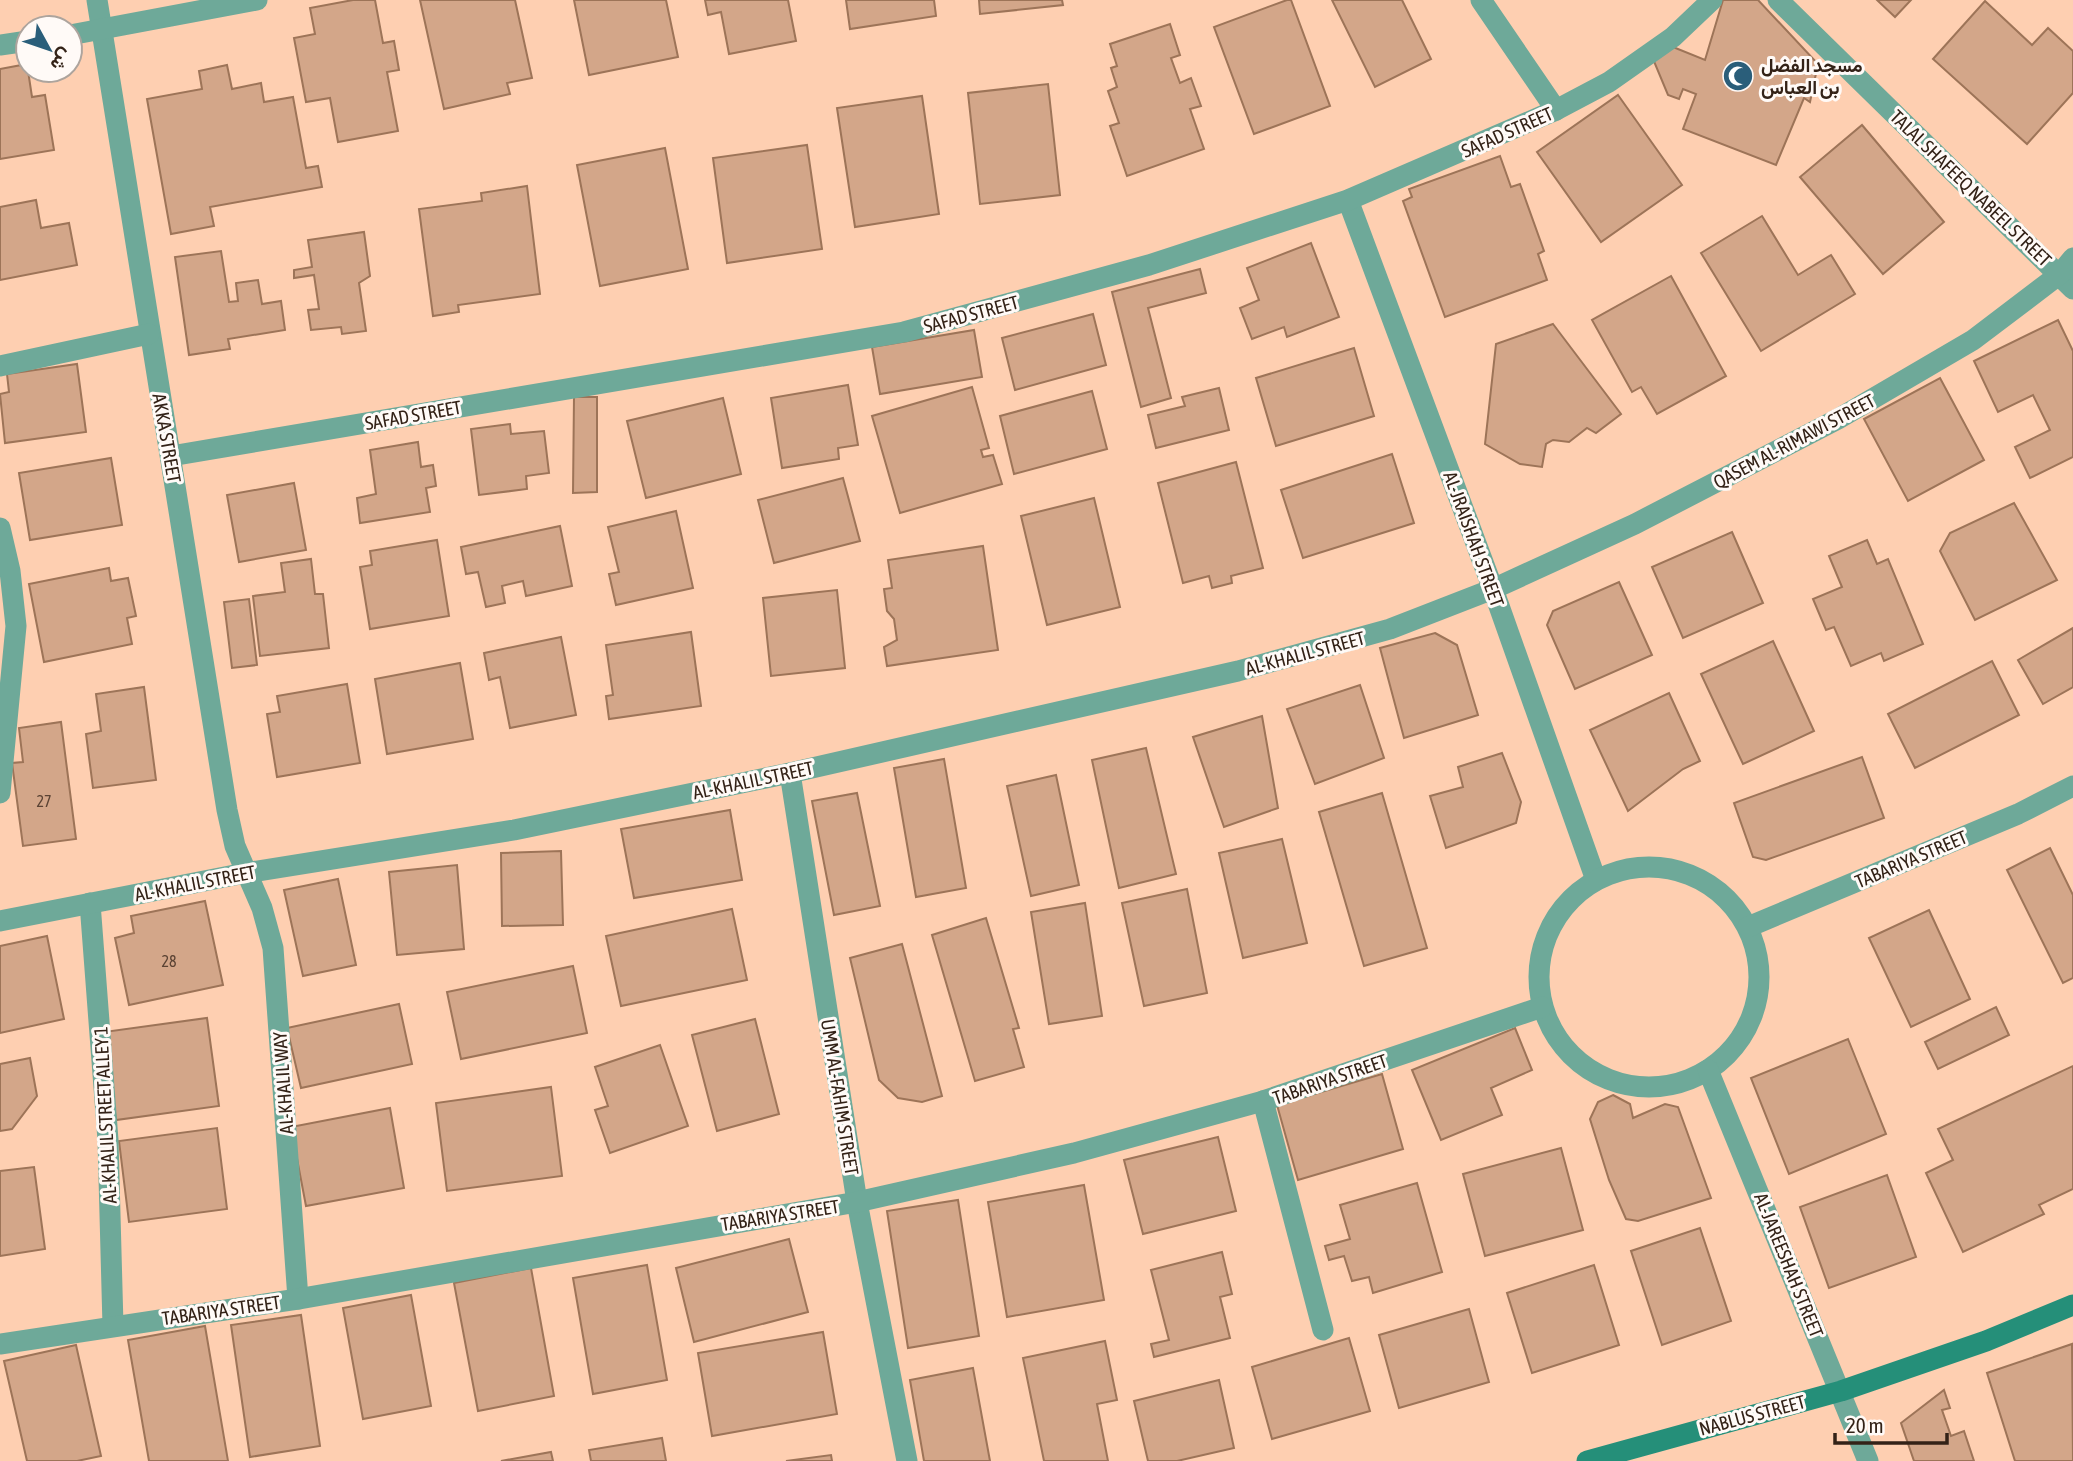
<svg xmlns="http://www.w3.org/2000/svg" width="2073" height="1461" viewBox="0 0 2073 1461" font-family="'Asap Condensed',Vazirmatn,sans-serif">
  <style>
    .building { fill: #d3a689; stroke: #9d7458; stroke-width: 2 }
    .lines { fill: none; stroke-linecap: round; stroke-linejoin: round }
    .lane { stroke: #6ea999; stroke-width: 21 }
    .street { stroke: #6ea999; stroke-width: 21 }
    .secondary { stroke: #258f79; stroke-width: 21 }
    .labels { text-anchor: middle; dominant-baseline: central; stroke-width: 6; stroke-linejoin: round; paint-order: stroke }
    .number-label { font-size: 16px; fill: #5b4334 }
    .poi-label { font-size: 19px; font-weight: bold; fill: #332217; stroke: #fffaf7; text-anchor: start }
    .street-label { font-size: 19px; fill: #332217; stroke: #fffaf7 }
  </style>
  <rect width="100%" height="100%" fill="#fecfb1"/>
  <g class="building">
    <path d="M353,0H375L383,43L394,41L399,70L387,72L398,131L338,142L330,98L306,102L294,38L315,34L310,8Z"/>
    <path d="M420,0H515L532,78L507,83L510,94L444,109Z"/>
    <path d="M574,0H666L678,57L589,75Z"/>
    <path d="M705,0H788L796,41L729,54L721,12L708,15Z"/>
    <path d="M846,0H934L936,16L850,29Z"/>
    <path d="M979,0H1062L1063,5L980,14Z"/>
    <path d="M1287,0H1291L1330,106L1254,134L1214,27Z"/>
    <path d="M1332,0H1402L1431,59L1375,87Z"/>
    <path d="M1723,0H1758L1818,64L1810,102L1804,98L1776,165L1683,129L1696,94L1683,89L1679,99L1668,95L1653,59L1668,45L1705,60Z"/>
    <path d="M1877,0H1911L1895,17Z"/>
    <path d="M1985,1L2032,45L2048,28L2073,51V93L2027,144L1933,59Z"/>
    <path d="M1170,24L1180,55L1171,58L1180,83L1191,78L1201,106L1190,109L1204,149L1127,176L1110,126L1119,123L1108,91L1117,87L1111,68L1117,66L1110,44Z"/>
    <path d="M27,64L32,97L45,95L54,150L0,159V69Z"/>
    <path d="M227,65L232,89L261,83L264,102L293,97L306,168L318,166L322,187L210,207L214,226L171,234L147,99L202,89L199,71Z"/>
    <path d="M1048,84L1060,195L980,204L968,93Z"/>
    <path d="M1618,95L1682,185L1601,242L1537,152Z"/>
    <path d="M922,96L939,214L855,227L837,108Z"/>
    <path d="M1862,125L1944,222L1883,274L1800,177Z"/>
    <path d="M807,145L822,249L727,263L713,158Z"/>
    <path d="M665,148L688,269L600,286L577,165Z"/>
    <path d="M1500,156L1511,187L1520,184L1544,251L1538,254L1547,280L1445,317L1403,201L1412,197L1409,189Z"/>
    <path d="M527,186L540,294L458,305L459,312L433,316L419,209L482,201L481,193Z"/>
    <path d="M36,200L41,228L69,223L77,265L0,280V207Z"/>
    <path d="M1762,216L1798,275L1831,255L1855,294L1761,351L1701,253Z"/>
    <path d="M364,232L370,276L359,283L366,331L342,334L341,327L311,330L308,310L319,309L314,275L294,278V270L312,267L308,240Z"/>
    <path d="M1311,243L1339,317L1287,337L1284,327L1252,339L1240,308L1259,300L1247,268Z"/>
    <path d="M221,251L229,302L238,301L236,283L258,280L262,304L281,301L285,330L228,339L230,349L189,355L175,257Z"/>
    <path d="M1200,269L1206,293L1148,308L1171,398L1141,407L1112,292Z"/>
    <path d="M1671,276L1726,376L1657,414L1641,387L1632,392L1592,320Z"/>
    <path d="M1093,314L1106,365L1015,390L1002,338Z"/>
    <path d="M2058,320L2073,351V457L2030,478L2015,447L2050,430L2033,395L1998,412L1974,361Z"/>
    <path d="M1553,324L1621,414L1596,433L1587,428L1569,442L1553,440L1546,444L1542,467L1520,464L1485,444L1496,344Z"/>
    <path d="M974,330L982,377L880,394L872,347Z"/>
    <path d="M1354,348L1374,416L1276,446L1256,378Z"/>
    <path d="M77,364L86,432L5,443L0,394L9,392L7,374Z"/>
    <path d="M1940,378L1984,460L1908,501L1864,419Z"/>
    <path d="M848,385L858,445L838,448L839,459L782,468L771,398Z"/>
    <path d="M972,387L989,448L981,450L983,457L993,455L1002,484L900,513L872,416Z"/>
    <path d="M1219,388L1229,430L1156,448L1148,415L1185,406L1182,397Z"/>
    <path d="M1092,391L1107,449L1014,474L1000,416Z"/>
    <path d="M574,397H597V492L573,493Z"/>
    <path d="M723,398L741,474L646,498L627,421Z"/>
    <path d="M510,424L511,434L544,431L549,473L526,476L527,489L479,495L471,429Z"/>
    <path d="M418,442L421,467L433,465L436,486L426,488L430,512L360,523L357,498L376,494L370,450Z"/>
    <path d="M1392,454L1414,523L1303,558L1281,490Z"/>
    <path d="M111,458L122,525L30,540L19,473Z"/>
    <path d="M1236,462L1263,568L1231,576L1232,583L1212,588L1209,576L1183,583L1158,483Z"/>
    <path d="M843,478L860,541L774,563L758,500Z"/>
    <path d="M294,483L306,550L239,562L227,495Z"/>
    <path d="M1094,498L1120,607L1047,625L1021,516Z"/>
    <path d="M2014,503L2057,580L1975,620L1940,551L1950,533Z"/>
    <path d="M676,511L693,588L616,605L609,574L619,572L608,527Z"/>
    <path d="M560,526L572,586L526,596L523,581L502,586L505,603L486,607L478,572L466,574L461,547Z"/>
    <path d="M1732,532L1763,603L1683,638L1652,567Z"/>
    <path d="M437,540L449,616L370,629L360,567L372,565L370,551Z"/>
    <path d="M1867,540L1877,564L1888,559L1923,644L1884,661L1881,653L1851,666L1834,627L1826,630L1813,599L1842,587L1829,556Z"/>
    <path d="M983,546L998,650L887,666L884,647L897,640L894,619L887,611L884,589L892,588L888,560Z"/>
    <path d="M311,559L315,594H323L329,648L260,656L253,596L285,592L281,563Z"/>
    <path d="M109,568L111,581L128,578L136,616L127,618L132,644L44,662L29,584Z"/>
    <path d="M1619,582L1652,655L1575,689L1547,625L1553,611Z"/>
    <path d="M837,590L845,668L771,676L763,598Z"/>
    <path d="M249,599L257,665L232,668L224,602Z"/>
    <path d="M2073,628V687L2043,704L2018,660Z"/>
    <path d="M691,632L701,706L609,719L606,696L613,695L606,645Z"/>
    <path d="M1435,633L1457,645L1478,715L1404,738L1380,648Z"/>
    <path d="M561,637L576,715L510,728L500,677L489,680L484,653Z"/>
    <path d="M1773,641L1814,731L1743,764L1701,674Z"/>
    <path d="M1992,661L2019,715L1915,768L1888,714Z"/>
    <path d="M460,663L473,739L387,754L375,679Z"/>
    <path d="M347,684L360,763L277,777L267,714L280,712L277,696Z"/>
    <path d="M1360,685L1384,758L1315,784L1287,709Z"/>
    <path d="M144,687L156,780L93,788L86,734L101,731L96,694Z"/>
    <path d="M1669,693L1700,761L1683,769L1628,811L1590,730Z"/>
    <path d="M1262,716L1278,808L1224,827L1193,737Z"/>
    <path d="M61,722L76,839L23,846L12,763L23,762L19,728Z"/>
    <path d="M1146,748L1176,874L1119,888L1092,760Z"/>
    <path d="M1502,753L1521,802L1516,823L1446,848L1430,796L1463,787L1458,767Z"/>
    <path d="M1862,757L1884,818L1766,860L1753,857L1734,803Z"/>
    <path d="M944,759L966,888L916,897L894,768Z"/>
    <path d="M1056,775L1079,885L1031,896L1007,786Z"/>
    <path d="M857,793L880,906L834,915L812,801Z"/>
    <path d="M1382,793L1427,948L1364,966L1319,812Z"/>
    <path d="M730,810L742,880L634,898L621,829Z"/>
    <path d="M1282,839L1307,943L1243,958L1219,853Z"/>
    <path d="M2050,848L2073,895V978L2063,983L2007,870Z"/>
    <path d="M561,851L563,925L502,926L501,853Z"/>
    <path d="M457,865L464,949L397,955L389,872Z"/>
    <path d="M338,879L356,965L303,976L284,890Z"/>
    <path d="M1187,889L1207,993L1144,1006L1122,903Z"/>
    <path d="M205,901L223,985L129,1005L115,938L134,933L131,916Z"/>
    <path d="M1085,903L1102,1016L1049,1024L1031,912Z"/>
    <path d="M732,909L747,980L621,1006L606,936Z"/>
    <path d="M1929,910L1970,999L1911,1027L1869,938Z"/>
    <path d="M986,918L1019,1028L1013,1029L1024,1067L975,1081L932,935Z"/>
    <path d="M47,936L64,1019L0,1033V946Z"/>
    <path d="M902,944L942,1096L922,1102L898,1098L879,1080L850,958Z"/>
    <path d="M573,966L587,1033L461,1059L447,992Z"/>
    <path d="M399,1004L412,1064L301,1088L287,1028Z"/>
    <path d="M1996,1007L2009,1035L1938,1069L1925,1042Z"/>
    <path d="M207,1018L219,1106L116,1120L104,1032Z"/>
    <path d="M755,1019L779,1114L717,1131L692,1035Z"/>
    <path d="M1515,1028L1532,1070L1491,1088L1502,1115L1441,1140L1412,1070Z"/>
    <path d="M1848,1039L1886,1134L1789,1174L1751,1078Z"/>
    <path d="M660,1045L688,1126L610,1153L595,1110L608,1106L595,1067Z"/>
    <path d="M30,1058L37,1096L12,1129L0,1131V1064Z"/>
    <path d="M2073,1066V1189L2039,1205L2044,1214L1963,1252L1926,1173L1953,1160L1938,1129Z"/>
    <path d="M1382,1074L1403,1149L1298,1180L1277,1105Z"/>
    <path d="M551,1087L562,1176L447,1191L436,1103Z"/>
    <path d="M1613,1095L1630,1104L1633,1118L1665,1104L1678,1107L1711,1198L1638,1221L1626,1219L1609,1180L1590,1119L1598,1102Z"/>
    <path d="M390,1108L404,1188L306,1206L291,1127Z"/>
    <path d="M217,1128L227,1209L129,1222L119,1141Z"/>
    <path d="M1218,1137L1236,1211L1143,1234L1124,1160Z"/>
    <path d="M1561,1148L1583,1230L1485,1256L1463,1174Z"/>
    <path d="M34,1167L45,1249L0,1256V1171Z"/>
    <path d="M1887,1175L1916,1257L1829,1288L1800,1207Z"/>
    <path d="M1417,1183L1442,1272L1373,1293L1369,1277L1352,1281L1344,1256L1329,1260L1325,1246L1350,1239L1340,1205Z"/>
    <path d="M1084,1185L1104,1300L1007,1317L988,1202Z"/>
    <path d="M958,1200L979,1336L908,1348L887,1211Z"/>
    <path d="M1700,1228L1731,1321L1662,1345L1631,1251Z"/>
    <path d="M789,1239L808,1312L694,1342L676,1268Z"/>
    <path d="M1222,1252L1232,1294L1220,1297L1230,1338L1154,1357L1151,1344L1169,1340L1151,1270Z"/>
    <path d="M647,1265L667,1380L593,1394L573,1278Z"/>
    <path d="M1594,1265L1619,1345L1532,1373L1507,1293Z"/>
    <path d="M531,1268L554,1396L478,1411L454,1283Z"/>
    <path d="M411,1295L431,1406L363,1419L343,1308Z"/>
    <path d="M1469,1309L1489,1382L1399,1408L1379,1335Z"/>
    <path d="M301,1315L320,1446L250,1457L231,1325Z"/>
    <path d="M205,1326L228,1461H149L128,1340Z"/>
    <path d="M823,1332L837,1414L712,1436L698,1353Z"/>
    <path d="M1349,1338L1370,1411L1272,1439L1252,1367Z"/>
    <path d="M1105,1341L1117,1400L1097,1404L1108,1461H1044L1023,1358Z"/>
    <path d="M2072,1344L2073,1461H2015L1987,1373Z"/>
    <path d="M76,1345L101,1456L77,1461H27L4,1361Z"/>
    <path d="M973,1368L990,1461H924L910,1380Z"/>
    <path d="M1219,1380L1234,1448L1177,1461H1148L1134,1401Z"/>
    <path d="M1944,1390L1950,1408L1942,1410L1951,1436L1964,1431L1974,1461H1914L1901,1423Z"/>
    <path d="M662,1438L666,1461H591L589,1450Z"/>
    <path d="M551,1452L553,1461H501Z"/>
    <path d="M831,1455L832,1461H786Z"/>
  </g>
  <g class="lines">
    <path class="lane" d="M90,903L108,1140L113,1326"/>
    <g class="street">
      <path d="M97,0L227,810L235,846L262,908L273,948L298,1299"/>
      <path d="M1481,0L1556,110"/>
      <path d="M1778,0L2073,289"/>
      <path d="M70,35L257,0"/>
      <path d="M0,45L28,41"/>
      <path d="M1348,200L1493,589L1596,880"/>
      <path d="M0,366L149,334"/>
      <path d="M171,456L904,332L1149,265L1348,200L1556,110L1609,82L1673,37L1712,0"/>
      <path d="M0,528L10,571L16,626L0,793"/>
      <path d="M790,773L857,1202L907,1461"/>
      <circle cx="1649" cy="977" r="110"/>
      <path d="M0,921L245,873L514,830L790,773L1238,671L1390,629L1493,589L1635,524L1838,419L1973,340L2060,274L2073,258"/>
      <path d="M1748,927L2018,814L2073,786"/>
      <path d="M1708,1070L1868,1461"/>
      <path d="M1263,1101L1323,1330"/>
      <path d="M0,1344L298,1299L857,1202L1074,1153L1263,1101L1542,1007"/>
    </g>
    <path class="secondary" d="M1587,1461L1841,1391L1986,1341L2073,1305"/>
  </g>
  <defs>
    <g id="mosque-disc" transform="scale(1.575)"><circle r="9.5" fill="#2a5e7a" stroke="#fffaf7"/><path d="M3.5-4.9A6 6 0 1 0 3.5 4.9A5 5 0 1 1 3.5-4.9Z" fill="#fff"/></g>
  </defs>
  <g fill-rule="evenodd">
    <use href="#mosque-disc" x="1738" y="76"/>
  </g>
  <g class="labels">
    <g class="number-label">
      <text x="44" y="801">27</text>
      <text x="169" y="961">28</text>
    </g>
    <g class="poi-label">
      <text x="1761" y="65">مسجد الفضل<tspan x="1761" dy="22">بن العباس</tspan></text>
    </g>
    <g class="street-label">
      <text transform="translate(1507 132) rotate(-24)">SAFAD STREET</text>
      <text transform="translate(1971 188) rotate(44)">TALAL SHAFEEQ NABEEL STREET</text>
      <text transform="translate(971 314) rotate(-15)">SAFAD STREET</text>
      <text transform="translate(413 415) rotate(-10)">SAFAD STREET</text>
      <text transform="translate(167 438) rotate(80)">AKKA STREET</text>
      <text transform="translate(1794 441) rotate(-28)">QASEM AL-RIMAWI STREET</text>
      <text transform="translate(1474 539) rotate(70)">AL-JRAISHAH STREET</text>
      <text transform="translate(1305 653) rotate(-15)">AL-KHALIL STREET</text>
      <text transform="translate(753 780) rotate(-12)">AL-KHALIL STREET</text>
      <text transform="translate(1911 859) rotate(-23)">TABARIYA STREET</text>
      <text transform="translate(195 883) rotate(-11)">AL-KHALIL STREET</text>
      <text transform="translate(1330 1079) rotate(-19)">TABARIYA STREET</text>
      <text transform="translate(283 1083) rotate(-94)">AL-KHALIL WAY</text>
      <text transform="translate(840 1097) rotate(81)">UMM AL-FAHIM STREET</text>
      <text transform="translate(105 1115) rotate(-93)">AL-KHALIL STREET ALLEY 1</text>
      <text transform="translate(780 1215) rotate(-9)">TABARIYA STREET</text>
      <text transform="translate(1789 1265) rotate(68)">AL-JAREESHAH STREET</text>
      <text transform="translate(221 1310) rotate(-8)">TABARIYA STREET</text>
      <text transform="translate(1752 1415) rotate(-15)">NABLUS STREET</text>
    </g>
  </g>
  <g transform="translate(49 49) rotate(130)"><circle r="33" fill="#fffaf7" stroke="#ada49d" stroke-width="2"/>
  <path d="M0-5L12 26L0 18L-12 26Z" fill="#2a5e7a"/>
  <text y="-10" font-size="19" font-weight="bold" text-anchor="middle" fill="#332217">ش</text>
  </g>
  <path d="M1835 1433v10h112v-10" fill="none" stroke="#332217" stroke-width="3.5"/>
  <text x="1846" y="1433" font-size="21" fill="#332217" stroke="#fffaf7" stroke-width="5" paint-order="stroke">20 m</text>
</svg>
